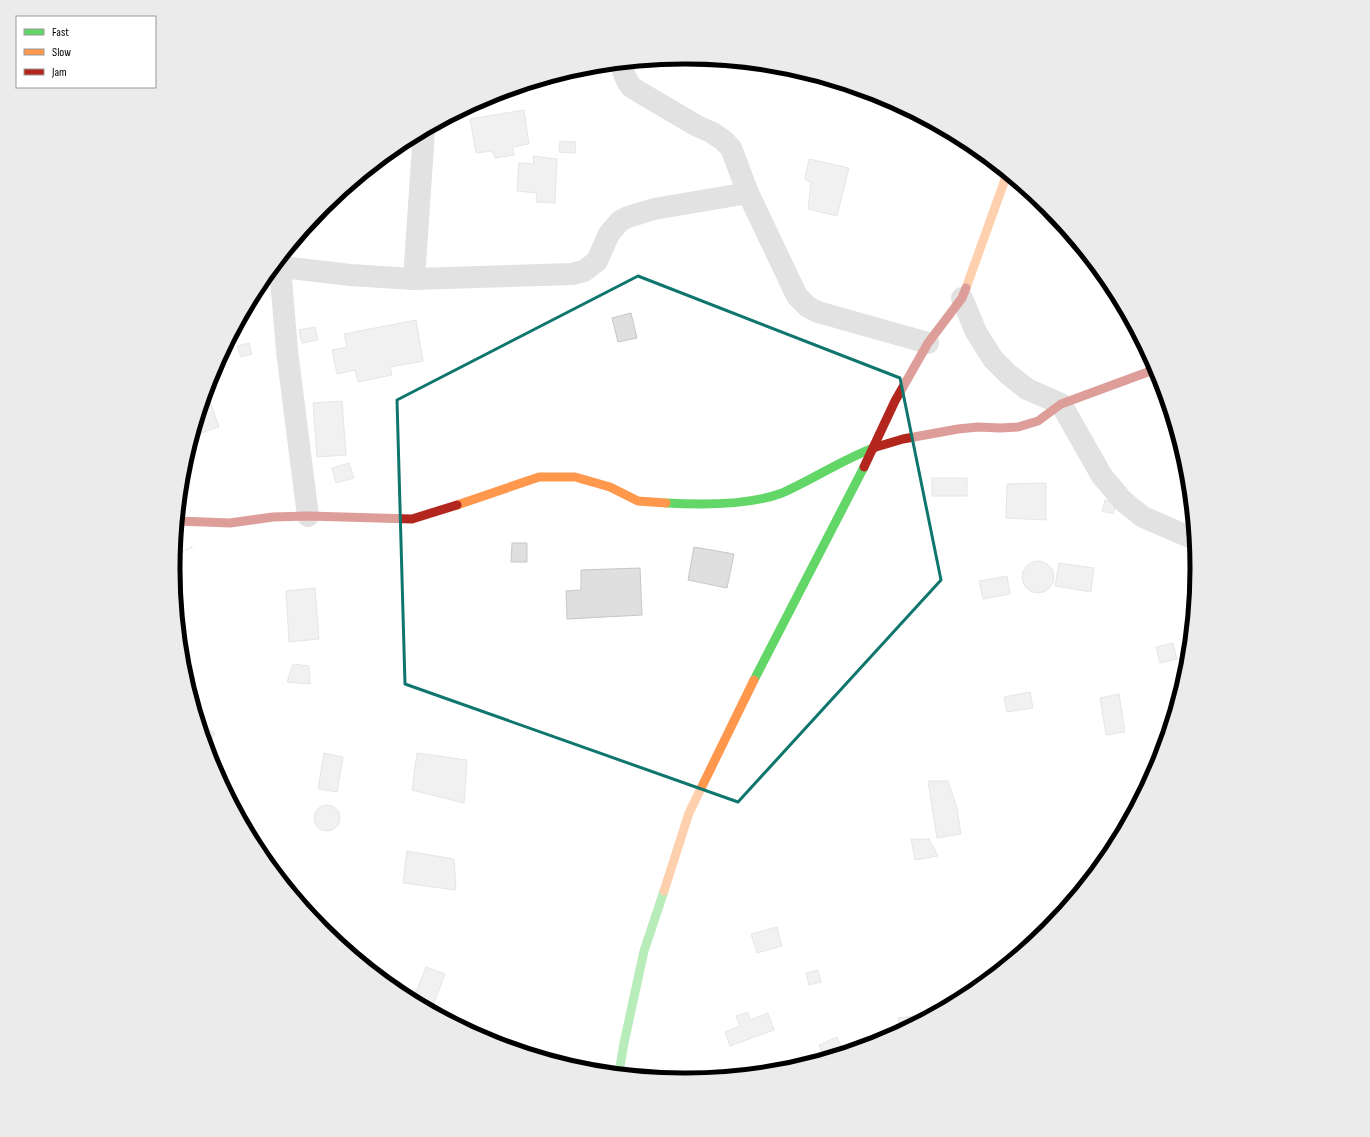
<svg xmlns="http://www.w3.org/2000/svg" width="1370" height="1137" viewBox="0 0 1370 1137" font-family="'Sofia Sans Condensed',sans-serif">
  <style>
    .building { fill: #dfdfdf; stroke: #c7c7c7 }
    .lines { fill: none; stroke-linecap: round; stroke-linejoin: round }
    .path { stroke: #b9b9b9; stroke-width: 2.5; stroke-dasharray: 1 2; stroke-linecap: butt }
    .street { stroke: #bebebe; stroke-width: 22 }
    .fast { stroke: #63d668; stroke-width: 9 }
    .slow { stroke: #ff974d; stroke-width: 9 }
    .jam { stroke: #b3261e; stroke-width: 9 }
    .marked { fill: none; stroke: #0f766e; stroke-width: 3; stroke-linejoin: round }
    .rim { fill: none; stroke: #000; stroke-width: 5 }
  </style>
  <rect width="100%" height="100%" fill="#fff"/>
  <g class="building">
    <path d="M524,110L529,144L513,147L514,155L495,158L492,151L476,153L470,119Z"/>
    <path d="M560,141L576,142L575,153L559,152Z"/>
    <path d="M533,156L557,159L555,203L536,202L537,193L517,191L519,163L534,164Z"/>
    <path d="M381,159L383,166L369,169Z"/>
    <path d="M809,159L849,168L837,216L808,209L811,183L805,179Z"/>
    <path d="M631,313L637,338L618,342L612,318Z"/>
    <path d="M416,320L423,361L390,367L392,375L358,382L355,370L337,374L332,350L347,347L344,334Z"/>
    <path d="M315,327L318,340L302,343L299,330Z"/>
    <path d="M249,343L252,354L241,357L237,346Z"/>
    <path d="M206,393H207L219,427L201,433L198,422Z"/>
    <path d="M342,401L346,455L317,457L313,403Z"/>
    <path d="M349,463L354,478L336,483L332,468Z"/>
    <rect x="932" y="478" width="35" height="18"/>
    <path d="M1046,483V520L1006,518L1007,484Z"/>
    <path d="M1105,500L1116,503L1113,514L1102,511Z"/>
    <path d="M512,543H527V562H511Z"/>
    <path d="M694,547L734,554L727,588L688,580Z"/>
    <circle cx="1038" cy="577" r="16"/>
    <path d="M1059,563L1094,568L1091,592L1055,586Z"/>
    <path d="M640,568L642,615L567,619L566,591L581,590V570Z"/>
    <path d="M1007,576L1010,594L983,599L979,581Z"/>
    <path d="M315,588L319,639L289,642L286,591Z"/>
    <path d="M1173,643L1177,659L1160,663L1156,647Z"/>
    <path d="M293,664L309,666L310,684L287,682Z"/>
    <path d="M1030,692L1033,708L1007,712L1004,697Z"/>
    <path d="M1119,694L1125,732L1106,735L1100,698Z"/>
    <path d="M201,725L215,733L207,747Z"/>
    <path d="M324,753L343,757L337,792L318,789Z"/>
    <path d="M417,753L467,760L464,803L412,790Z"/>
    <path d="M928,781H948L957,808L961,834L937,838Z"/>
    <circle cx="327" cy="818" r="13"/>
    <path d="M911,839H929L938,856L915,860Z"/>
    <path d="M407,851L454,859L456,890L403,883Z"/>
    <path d="M777,927L782,946L757,953L751,934Z"/>
    <path d="M426,967L445,974L432,1008L413,1000Z"/>
    <path d="M818,970L821,982L809,985L806,973Z"/>
    <path d="M748,1012L750,1020L768,1013L774,1030L730,1046L725,1032L740,1026L736,1016Z"/>
    <path d="M931,1014L901,1030L898,1018Z"/>
    <path d="M837,1037L844,1052L824,1058L819,1045Z"/>
  </g>
  <g class="lines">
    <path class="path" d="M175,556L194,546"/>
    <g class="street">
      <path d="M622,63C622,72 626,79 631,87L697,126L711,132L723,140L731,148L748,193L797,296L808,307L818,312L928,343"/>
      <path d="M274,266L350,275L414,279L572,274L584,271L597,261L609,234L620,221L628,217L654,209L748,193"/>
      <path d="M280,267L287,351L308,516"/>
      <path d="M414,279L424,131"/>
      <path d="M962,298L976,332L993,359L1008,374L1027,389L1061,404L1102,476L1123,501L1143,517L1194,539"/>
    </g>
    <g class="fast">
      <path d="M666,503C700,505 750,505 782,493C814,479 843,459 876,447"/>
      <path d="M754,680L864,467"/>
      <path d="M619,1073L624,1043L644,951L664,891"/>
    </g>
    <g class="slow">
      <path d="M966,288L1007,174"/>
      <path d="M457,505L539,477H575L610,487L638,501L666,503"/>
      <path d="M664,891L689,813L754,680"/>
    </g>
    <g class="jam">
      <path d="M876,447L903,439L958,429L978,427L1000,428L1018,427L1038,421L1061,404L1156,369"/>
      <path d="M864,467L895,401L928,343L962,298L966,288"/>
      <path d="M178,521L230,523L273,517L308,516L412,519L457,505"/>
    </g>
  </g>
  <path d="M0 0H1370V1137H0ZM638,276L900,378L941,580L738,802L405,684L397,400Z" fill="#fff" fill-opacity=".55" fill-rule="evenodd"/>
  <path class="marked" d="M638,276L900,378L941,580L738,802L405,684L397,400Z"/>
  <path d="M0 0H1370V1137H0ZM684 64H686A504 504 0 0 1 1190 568V569A504 504 0 0 1 686 1073H684A504 504 0 0 1 180 569V568A504 504 0 0 1 684 64Z" fill="#ebebeb" fill-rule="evenodd"/>
  <path class="rim" d="M684 64H686A504 504 0 0 1 1190 568V569A504 504 0 0 1 686 1073H684A504 504 0 0 1 180 569V568A504 504 0 0 1 684 64Z"/>
  <rect x="16" y="16" width="140" height="72" fill="#ffffff" stroke="#999999"/>
  <rect x="24" y="29" width="20" height="6" fill="#63d668" stroke="#999999"/>
  <text x="52" y="36" font-size="12" fill="#000000">Fast</text>
  <rect x="24" y="49" width="20" height="6" fill="#ff974d" stroke="#999999"/>
  <text x="52" y="56" font-size="12" fill="#000000">Slow</text>
  <rect x="24" y="69" width="20" height="6" fill="#b3261e" stroke="#999999"/>
  <text x="52" y="76" font-size="12" fill="#000000">Jam</text>
</svg>
